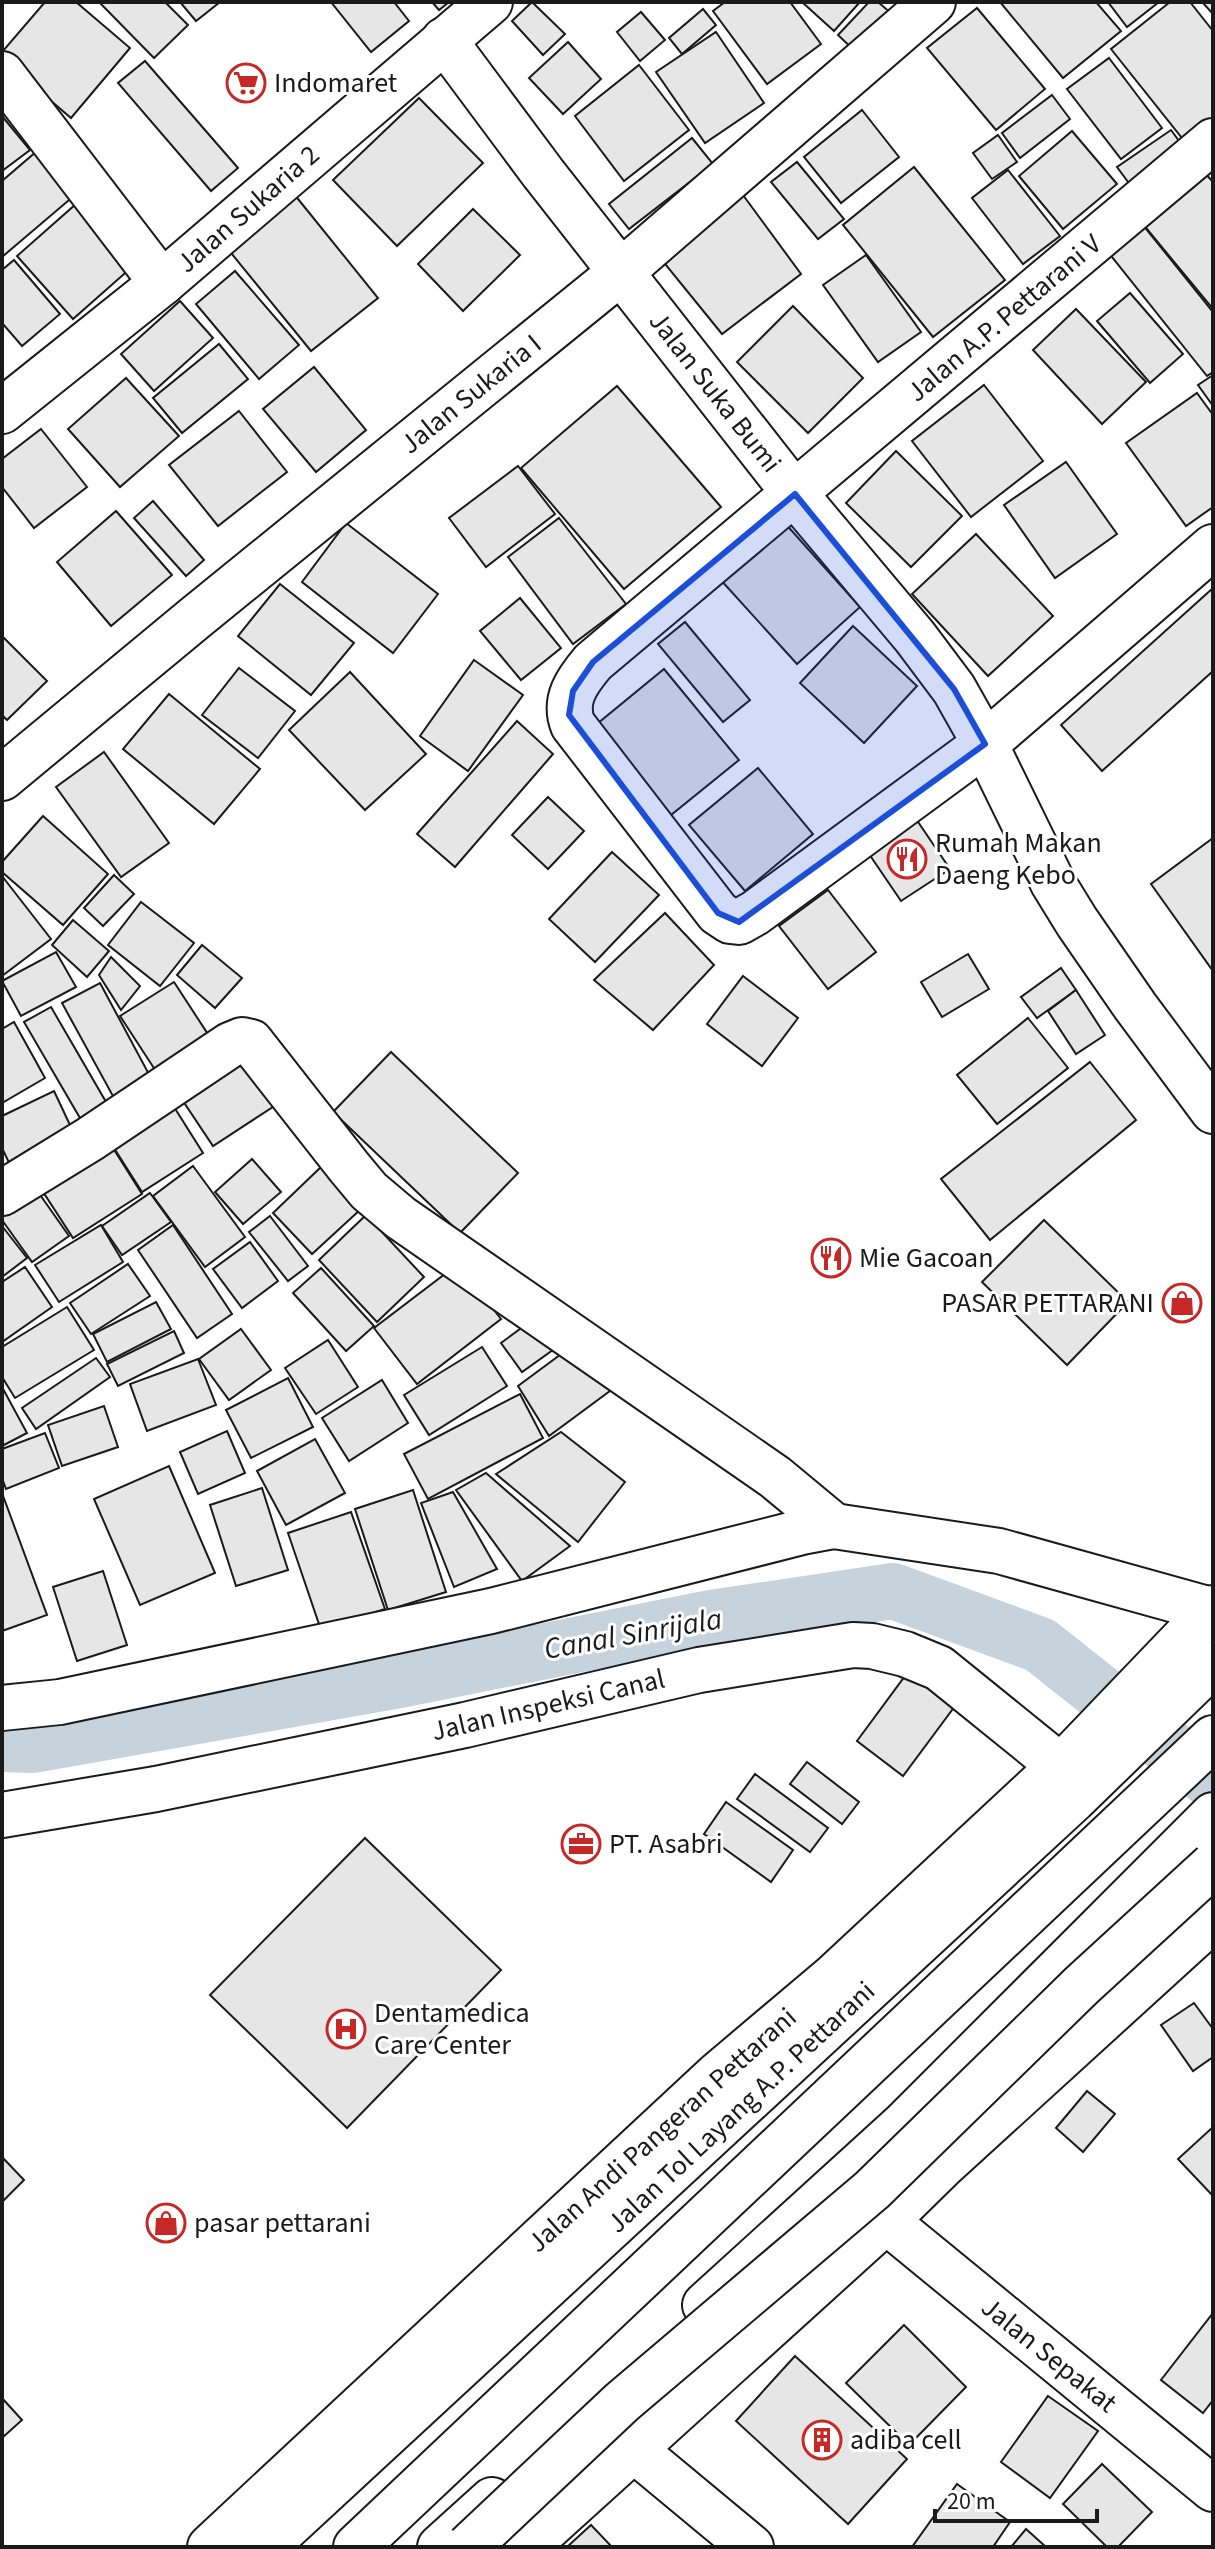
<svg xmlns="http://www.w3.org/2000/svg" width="1215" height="2549" viewBox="0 0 1215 2549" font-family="'Source Sans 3',sans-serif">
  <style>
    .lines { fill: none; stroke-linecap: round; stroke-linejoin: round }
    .canal { stroke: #c6d2dc; stroke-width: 56 }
    .building { fill: #e6e6e6; stroke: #1a1a1a; stroke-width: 2 }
    .street-casing { stroke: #1a1a1a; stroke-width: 48 }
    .secondary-casing { stroke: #1a1a1a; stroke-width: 48 }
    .highway-casing { stroke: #1a1a1a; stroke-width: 48 }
    .street { stroke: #fff; stroke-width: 44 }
    .secondary { stroke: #fff; stroke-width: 44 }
    .highway { stroke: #fff; stroke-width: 44 }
    .highway-bridge-casing { stroke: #1a1a1a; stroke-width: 48; stroke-linecap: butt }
    .highway-bridge { stroke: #fff; stroke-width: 44 }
    .marked { fill: #1d4ed8; fill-opacity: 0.2; stroke: #1d4ed8; stroke-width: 6; stroke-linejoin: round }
    .labels { text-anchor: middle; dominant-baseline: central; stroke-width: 6; stroke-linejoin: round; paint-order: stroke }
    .poi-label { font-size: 28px; fill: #1a1a1a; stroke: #fff; text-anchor: start }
    .street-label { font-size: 28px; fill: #1a1a1a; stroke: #fff }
    .water-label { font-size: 30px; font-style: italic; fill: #1a1a1a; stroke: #fff }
  </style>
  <rect width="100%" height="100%" fill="#fff"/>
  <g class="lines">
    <path class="canal" d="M2,1744L33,1745L400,1680L711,1618L893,1591L1040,1645L1213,1782"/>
  </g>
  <g class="building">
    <path d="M45,2H76L130,48L71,118L2,59V52Z"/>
    <path d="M99,2H165L188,25L154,58Z"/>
    <path d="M180,2H220L196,21Z"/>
    <path d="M331,2H394L409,21L371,52Z"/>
    <path d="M432,2H449L439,10Z"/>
    <path d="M532,2L565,34L543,55L512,21Z"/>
    <path d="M725,2H790L821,44L767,84L713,11Z"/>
    <path d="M802,2H860L834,31Z"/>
    <path d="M869,2H878L892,14L857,53L838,35Z"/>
    <path d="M1000,2H1096L1121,31L1063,78Z"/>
    <path d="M1108,2H1159L1127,27Z"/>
    <path d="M1170,2H1190L1213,31V121L1186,143L1111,49Z"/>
    <path d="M1202,2H1213V14Z"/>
    <path d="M977,8L1045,89L996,130L927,48Z"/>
    <path d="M703,9L716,25L682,54L669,38Z"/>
    <path d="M641,12L665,40L640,61L617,32Z"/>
    <path d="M716,32L764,103L705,143L656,72Z"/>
    <path d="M568,42L601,79L563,114L529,78Z"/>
    <path d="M1109,58L1162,128L1121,159L1067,89Z"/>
    <path d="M145,61L238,168L211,191L118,83Z"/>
    <path d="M639,65L689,130L624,181L575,116Z"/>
    <path d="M1052,95L1070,119L1020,158L1002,133Z"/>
    <path d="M419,98L483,163L397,246L333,180Z"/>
    <path d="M862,110L899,157L841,203L804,157Z"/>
    <path d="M2,116L30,150L2,171Z"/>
    <path d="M1171,130L1185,149L1131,186L1117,167Z"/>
    <path d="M1072,131L1117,184L1063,229L1019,176Z"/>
    <path d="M998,135L1017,162L992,179L973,153Z"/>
    <path d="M692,138L713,164L629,229L609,204Z"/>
    <path d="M37,151L75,195L2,257V181Z"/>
    <path d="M797,162L844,219L818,239L771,182Z"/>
    <path d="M914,167L1005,280L933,337L843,225Z"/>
    <path d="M1008,170L1060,236L1023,264L972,198Z"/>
    <path d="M1204,172L1213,182V309L1142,223Z"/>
    <path d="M294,194L378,298L311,351L227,248Z"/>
    <path d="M743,195L801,274L722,334L661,259Z"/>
    <path d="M76,204L132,267L73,319L17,256Z"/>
    <path d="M473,209L520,255L463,311L418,264Z"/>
    <path d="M1143,225L1213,312V372L1207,376L1108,252Z"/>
    <path d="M866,255L921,332L878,362L823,285Z"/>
    <path d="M14,260L60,314L22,346L2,323V270Z"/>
    <path d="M235,271L299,345L259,379L196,304Z"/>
    <path d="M1130,293L1183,354L1150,383L1097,321Z"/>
    <path d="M180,301L213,338L154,391L121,354Z"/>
    <path d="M793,306L863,378L808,433L737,362Z"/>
    <path d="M1076,309L1146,382L1102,424L1033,350Z"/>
    <path d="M219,344L248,379L182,433L153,398Z"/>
    <path d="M314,367L366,430L316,472L263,409Z"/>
    <path d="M1213,375V406L1198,385Z"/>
    <path d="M126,378L179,436L120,487L68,429Z"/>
    <path d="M984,385L1043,461L971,517L912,441Z"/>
    <path d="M617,386L721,507L624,589L521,468Z"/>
    <path d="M1197,393L1213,415V507L1186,526L1126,443Z"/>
    <path d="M239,411L287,472L218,526L169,465Z"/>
    <path d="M41,429L87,487L34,528L2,487V459Z"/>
    <path d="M896,451L962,516L911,567L846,503Z"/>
    <path d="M1066,462L1117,534L1055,578L1004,505Z"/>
    <path d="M518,466L555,514L486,567L449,518Z"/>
    <path d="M153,501L204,560L186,576L134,518Z"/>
    <path d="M116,511L172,575L111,626L57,562Z"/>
    <path d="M559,518L626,604L573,644L508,557Z"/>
    <path d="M783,521L860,607L797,664L719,578Z"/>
    <path d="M346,523L438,594L393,653L302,582Z"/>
    <path d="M976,534L1053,616L988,676L912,594Z"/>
    <path d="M280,584L354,643L311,695L238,636Z"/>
    <path d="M1213,588V671L1102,771L1061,725Z"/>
    <path d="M520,598L561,648L521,680L480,631Z"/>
    <path d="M685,622L750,700L723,722L658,644Z"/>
    <path d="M853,626L917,686L864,743L800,683Z"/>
    <path d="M2,636L47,681L7,720L2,715Z"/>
    <path d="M474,660L523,695L468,771L420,736Z"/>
    <path d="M239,668L295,711L258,758L202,715Z"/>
    <path d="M664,669L739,760L671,815L597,724Z"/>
    <path d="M350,672L426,754L365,810L289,730Z"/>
    <path d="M169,694L260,769L214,824L123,749Z"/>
    <path d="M517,721L553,754L455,867L417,834Z"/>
    <path d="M104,752L169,843L121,877L56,787Z"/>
    <path d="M758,768L813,834L745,891L689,825Z"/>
    <path d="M548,797L584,831L548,869L512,835Z"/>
    <path d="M43,816L108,874L63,925L2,872V862Z"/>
    <path d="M914,816L950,869L901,901L865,848Z"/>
    <path d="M1213,838V971L1151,884Z"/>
    <path d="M612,852L659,895L595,962L549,919Z"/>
    <path d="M114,875L134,894L103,926L84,908Z"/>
    <path d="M2,876L51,939L2,976Z"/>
    <path d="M828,890L876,952L828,989L779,926Z"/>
    <path d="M141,902L194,943L160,986L108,945Z"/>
    <path d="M665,913L714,965L653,1030L594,980Z"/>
    <path d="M73,920L109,951L87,977L52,945Z"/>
    <path d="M202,945L242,978L215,1008L177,975Z"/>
    <path d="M56,952L76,987L21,1016L2,981Z"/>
    <path d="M968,954L989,989L942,1017L921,982Z"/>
    <path d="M111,957L140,986L121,1010L99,975Z"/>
    <path d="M1061,968L1076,990L1037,1018L1021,997Z"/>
    <path d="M743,976L798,1018L762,1066L707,1024Z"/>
    <path d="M174,982L215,1045L161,1079L120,1016Z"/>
    <path d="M100,983L151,1078L114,1098L62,1003Z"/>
    <path d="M1076,990L1105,1035L1076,1054L1048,1011Z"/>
    <path d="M51,1007L113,1114L87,1130L24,1022Z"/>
    <path d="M1028,1018L1068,1068L997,1124L957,1075Z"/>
    <path d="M14,1022L45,1078L2,1103V1029Z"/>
    <path d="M241,1045L279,1103L213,1146L175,1089Z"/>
    <path d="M391,1052L518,1173L460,1233L333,1112Z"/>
    <path d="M1090,1062L1136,1120L990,1240L941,1179Z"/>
    <path d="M54,1091L78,1142L13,1171L2,1148V1116Z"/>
    <path d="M169,1099L203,1153L142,1192L107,1137Z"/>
    <path d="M106,1137L142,1194L73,1238L36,1181Z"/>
    <path d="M252,1159L281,1192L243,1224L215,1192Z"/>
    <path d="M193,1166L245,1237L205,1267L153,1196Z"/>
    <path d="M321,1167L361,1209L312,1254L273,1213Z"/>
    <path d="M31,1182L69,1236L32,1262L2,1220V1202Z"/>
    <path d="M150,1193L171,1222L122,1255L102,1226Z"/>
    <path d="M366,1215L424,1277L377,1322L319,1260Z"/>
    <path d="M270,1216L308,1266L288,1281L249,1232Z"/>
    <path d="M1044,1220L1128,1302L1067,1365L982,1282Z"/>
    <path d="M101,1225L123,1262L59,1302L35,1265Z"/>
    <path d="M173,1225L232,1314L197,1338L138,1250Z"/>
    <path d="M2,1226L27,1258L2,1277Z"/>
    <path d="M250,1242L278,1281L242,1308L213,1269Z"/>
    <path d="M128,1264L150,1296L91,1334L70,1303Z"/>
    <path d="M458,1264L501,1319L417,1384L374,1328Z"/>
    <path d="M25,1267L52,1307L2,1342V1282Z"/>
    <path d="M321,1268L374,1326L346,1351L293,1293Z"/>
    <path d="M156,1302L171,1329L107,1362L93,1334Z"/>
    <path d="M67,1307L94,1350L15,1398L2,1377V1347Z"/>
    <path d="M535,1318L557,1347L522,1372L501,1343Z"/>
    <path d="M241,1329L271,1370L229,1400L199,1359Z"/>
    <path d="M174,1331L184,1353L118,1386L107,1364Z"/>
    <path d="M328,1340L358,1387L316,1414L285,1368Z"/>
    <path d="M482,1347L507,1386L429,1435L404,1395Z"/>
    <path d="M568,1349L618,1385L549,1436L518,1386Z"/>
    <path d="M96,1358L110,1377L36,1429L22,1408Z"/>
    <path d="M198,1359L216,1405L147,1431L130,1384Z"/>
    <path d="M288,1378L313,1427L251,1458L226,1410Z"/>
    <path d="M382,1380L408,1423L349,1461L322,1418Z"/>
    <path d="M2,1387L27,1433L2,1446Z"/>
    <path d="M520,1394L543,1438L428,1499L404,1454Z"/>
    <path d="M104,1406L118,1447L62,1466L48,1425Z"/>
    <path d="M227,1431L245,1473L198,1494L180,1452Z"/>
    <path d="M561,1432L625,1482L578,1542L496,1474Z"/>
    <path d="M45,1433L59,1468L6,1489L2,1478V1449Z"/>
    <path d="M315,1439L345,1493L286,1525L257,1471Z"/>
    <path d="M169,1466L215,1573L140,1605L94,1499Z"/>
    <path d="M486,1473L570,1546L522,1581L456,1490Z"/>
    <path d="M262,1488L288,1570L236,1586L210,1505Z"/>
    <path d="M413,1490L446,1592L388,1610L355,1509Z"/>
    <path d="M453,1492L497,1569L454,1587L421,1503Z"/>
    <path d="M2,1493L47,1615L2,1631Z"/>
    <path d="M351,1512L385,1609L321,1630L288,1533Z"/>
    <path d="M103,1571L127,1645L77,1661L53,1587Z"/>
    <path d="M908,1672L955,1706L903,1776L857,1741Z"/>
    <path d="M807,1762L859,1802L842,1824L790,1784Z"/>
    <path d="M755,1774L828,1828L810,1852L737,1799Z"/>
    <path d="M726,1802L793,1850L771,1882L704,1834Z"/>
    <path d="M365,1838L501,1970L347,2128L210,1995Z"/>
    <path d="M1194,2003L1213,2029V2057L1193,2071L1161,2025Z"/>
    <path d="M1087,2091L1115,2114L1083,2152L1056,2128Z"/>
    <path d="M1213,2127V2196L1178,2159Z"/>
    <path d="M2,2157L24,2180L2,2202Z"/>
    <path d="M1213,2313V2400L1203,2413L1161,2380Z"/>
    <path d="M904,2325L966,2387L909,2445L846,2383Z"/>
    <path d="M795,2356L907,2459L848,2524L736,2421Z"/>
    <path d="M1048,2396L1098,2431L1050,2498L1001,2462Z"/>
    <path d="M2,2398L22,2420L2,2438Z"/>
    <path d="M1102,2464L1152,2512L1118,2547H1107L1063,2504Z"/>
    <path d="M957,2484L1010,2522L993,2547H912Z"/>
    <path d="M591,2525L612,2547H567Z"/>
    <path d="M1026,2529L1046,2547H1011Z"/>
  </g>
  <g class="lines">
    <g class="street-casing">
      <g id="street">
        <path d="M444,40L543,173L795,494L915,637L954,689L985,744L755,913L739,922L730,921L718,913L573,725C563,700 577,681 593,662L1213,141"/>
        <path d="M2,74L162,283"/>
        <path d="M2,411L162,283L490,2"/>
        <path d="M2,778L195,618L621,272L933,2"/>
        <path d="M2,1193L90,1139L230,1045L242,1040L251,1042L349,1167L369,1191L401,1218L775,1477L834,1526"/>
        <path d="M2,1708L60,1702L491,1611L802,1532L834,1526L999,1551L1211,1610"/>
        <path d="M2,1815L156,1789L335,1752L465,1725L699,1670L853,1645L872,1646L905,1654L939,1668L1060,1766"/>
        <path d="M886,2221L1213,2489"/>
      </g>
    </g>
    <g class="secondary-casing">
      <g id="secondary">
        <path d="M1213,547L985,744L1053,883L1077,922L1135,1006L1213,1111"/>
        <path d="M633,2449L751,2547"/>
      </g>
    </g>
    <g class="highway-casing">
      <g id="highway">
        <path d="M705,2305L904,2124L1213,1815"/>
        <path d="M210,2547L717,2075L833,1977L1076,1751L1213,1608"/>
        <path d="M265,2547L1074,1799L1213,1664"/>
        <path d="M356,2547L1213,1738"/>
        <path d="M440,2547L492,2500"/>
        <path d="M526,2547L886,2221L941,2167L1213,1919"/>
      </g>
    </g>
    <use href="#street" class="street"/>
    <use href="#secondary" class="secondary"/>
    <use href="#highway" class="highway"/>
    <g class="highway-bridge-casing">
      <path id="highway-bridge" d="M468,2547L622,2402L872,2190L1082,1985L1213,1865"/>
    </g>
    <use href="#highway-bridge" class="highway-bridge"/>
  </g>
  <path class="marked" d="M795,494L954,689L985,744L739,922L718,913L569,715L573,691L593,662Z"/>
  <defs>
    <g id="supermarket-ring" transform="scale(2)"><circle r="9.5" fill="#fff" stroke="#c62828" stroke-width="1.5"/><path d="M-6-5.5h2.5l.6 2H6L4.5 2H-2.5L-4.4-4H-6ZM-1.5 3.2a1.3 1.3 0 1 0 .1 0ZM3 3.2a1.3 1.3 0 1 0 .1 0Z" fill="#c62828"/></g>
    <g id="restaurant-ring" transform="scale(2)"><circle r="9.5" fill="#fff" stroke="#c62828" stroke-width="1.5"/><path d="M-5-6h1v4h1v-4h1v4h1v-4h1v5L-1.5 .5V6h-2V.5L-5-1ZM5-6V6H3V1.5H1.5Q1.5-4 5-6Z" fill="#c62828"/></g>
    <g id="shop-ring" transform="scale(2)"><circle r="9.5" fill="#fff" stroke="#c62828" stroke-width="1.5"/><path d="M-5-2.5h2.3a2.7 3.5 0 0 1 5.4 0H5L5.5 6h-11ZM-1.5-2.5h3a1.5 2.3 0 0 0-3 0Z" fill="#c62828"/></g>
    <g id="office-ring" transform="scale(2)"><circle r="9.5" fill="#fff" stroke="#c62828" stroke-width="1.5"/><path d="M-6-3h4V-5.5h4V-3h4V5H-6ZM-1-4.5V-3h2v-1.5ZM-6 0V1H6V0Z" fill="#c62828"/></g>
    <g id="hospital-ring" transform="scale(2)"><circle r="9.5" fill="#fff" stroke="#c62828" stroke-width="1.5"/><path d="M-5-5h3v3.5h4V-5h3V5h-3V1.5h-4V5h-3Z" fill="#c62828"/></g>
    <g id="building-ring" transform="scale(2)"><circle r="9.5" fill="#fff" stroke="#c62828" stroke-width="1.5"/><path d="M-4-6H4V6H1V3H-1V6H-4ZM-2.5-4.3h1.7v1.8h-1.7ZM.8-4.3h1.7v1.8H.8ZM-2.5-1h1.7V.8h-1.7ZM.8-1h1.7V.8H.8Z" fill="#c62828"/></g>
  </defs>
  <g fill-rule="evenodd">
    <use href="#supermarket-ring" x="246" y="83"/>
    <use href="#restaurant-ring" x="907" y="859"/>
    <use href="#restaurant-ring" x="831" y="1258"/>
    <use href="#shop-ring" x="1182" y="1303"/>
    <use href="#office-ring" x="581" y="1844"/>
    <use href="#hospital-ring" x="346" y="2029"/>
    <use href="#shop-ring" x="166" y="2223"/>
    <use href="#building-ring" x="822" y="2440"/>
  </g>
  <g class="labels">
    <g class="poi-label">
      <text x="274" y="83">Indomaret</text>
      <text x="935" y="843">Rumah Makan<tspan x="935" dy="32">Daeng Kebo</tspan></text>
      <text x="859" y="1258">Mie Gacoan</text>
      <text x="1154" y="1303" text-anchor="end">PASAR PETTARANI</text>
      <text x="609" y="1844">PT. Asabri</text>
      <text x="374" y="2013">Dentamedica<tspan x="374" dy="32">Care Center</tspan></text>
      <text x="194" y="2223">pasar pettarani</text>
      <text x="850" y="2440">adiba cell</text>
    </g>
    <g class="street-label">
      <text transform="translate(248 209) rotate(-41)">Jalan Sukaria 2</text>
      <text transform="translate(1004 318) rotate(-40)">Jalan A.P. Pettarani V</text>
      <text transform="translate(715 392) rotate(52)">Jalan Suka Bumi</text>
      <text transform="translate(471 394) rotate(-39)">Jalan Sukaria I</text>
      <text transform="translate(548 1705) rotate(-13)">Jalan Inspeksi Canal</text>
      <text transform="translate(741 2107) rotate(-43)">Jalan Tol Layang A.P. Pettarani</text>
      <text transform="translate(662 2130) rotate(-42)">Jalan Andi Pangeran Pettarani</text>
      <text transform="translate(1049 2355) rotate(39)">Jalan Sepakat</text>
    </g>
    <g class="water-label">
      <text transform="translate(633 1634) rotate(-10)">Canal Sinrijala</text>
    </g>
  </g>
  <rect width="1215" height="2549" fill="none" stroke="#1a1a1a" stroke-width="8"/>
  <path d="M935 2509v12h162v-12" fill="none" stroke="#1a1a1a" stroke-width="4"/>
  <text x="947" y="2509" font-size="24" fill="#1a1a1a" stroke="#ffffff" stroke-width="6" paint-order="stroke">20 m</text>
</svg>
